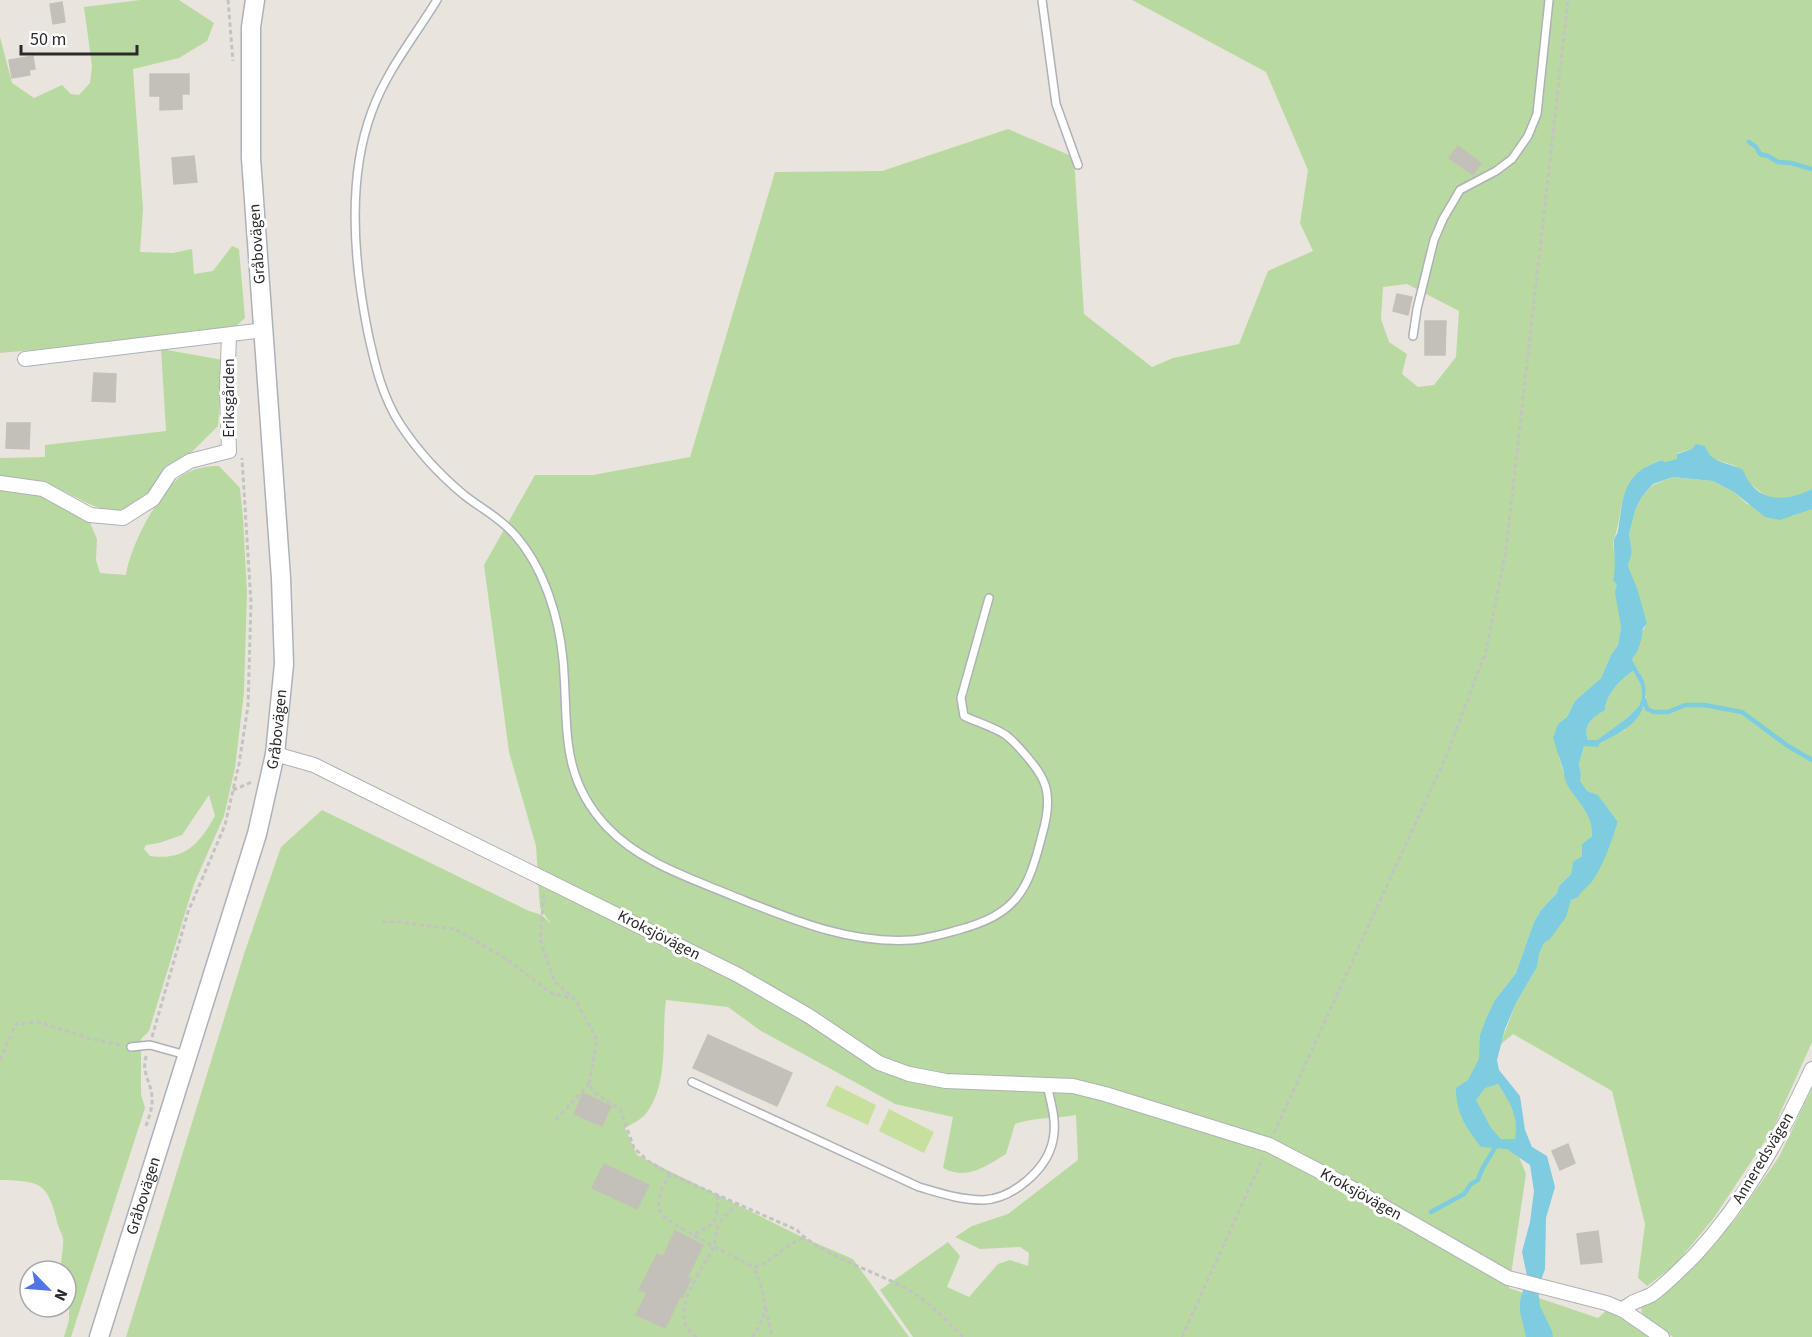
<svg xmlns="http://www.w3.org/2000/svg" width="1812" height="1337" viewBox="0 0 1812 1337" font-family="'Source Sans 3',sans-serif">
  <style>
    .green { fill: #b8daa1; fill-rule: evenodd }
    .pitch { fill: #c8e09e }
    .water { fill: #7dcce0; fill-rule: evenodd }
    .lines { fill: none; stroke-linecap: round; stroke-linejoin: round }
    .stream { stroke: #7dcce0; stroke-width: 4.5 }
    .building { fill: #c3bfb9; stroke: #c5c0b8; stroke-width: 1.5 }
    .service-casing { stroke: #aeb1b9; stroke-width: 10 }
    .minor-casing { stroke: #aeb1b9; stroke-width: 16 }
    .secondary-casing { stroke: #aeb1b9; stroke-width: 21 }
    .path { stroke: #c3c3c3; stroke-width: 3; stroke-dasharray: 4.5 3; stroke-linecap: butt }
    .service { stroke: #fff; stroke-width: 7 }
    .minor { stroke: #fff; stroke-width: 14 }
    .secondary { stroke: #fff; stroke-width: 18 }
    .labels { text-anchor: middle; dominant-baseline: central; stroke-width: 6; stroke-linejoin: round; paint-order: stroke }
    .street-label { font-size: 16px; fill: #2a2a2a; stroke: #fff }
  </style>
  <rect width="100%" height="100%" fill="#eae4de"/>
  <g class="green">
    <path d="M140,0H179L214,23L207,41L179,58L133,69L143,209L140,252L173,253L192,249L194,274L213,271L232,246L239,249L245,318L235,327L200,335L0,353V37L12,83L34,98L62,85L71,94L79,95L90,83L92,66L84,7Z"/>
    <path d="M1132,0H1812V489L1797,497L1776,499L1768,498L1748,482L1736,466L1714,459L1707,452L1692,449L1677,453L1678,459L1665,462L1660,460C1655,463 1648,465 1644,469C1616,489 1624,515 1613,542L1621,627L1618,645L1611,655L1601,678L1575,701L1567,717L1558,724C1556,749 1558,759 1568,783C1577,803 1594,812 1592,836L1582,844V856L1573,863L1571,874L1559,886L1557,893L1541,910L1534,922L1516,973L1495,1000L1491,1086L1498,1084C1512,1105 1518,1113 1516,1139H1512L1526,1174L1509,1288L1598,1318L1606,1311L1631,1323L1652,1337H913L880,1290L948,1242L960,1256L947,1287L969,1297L998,1264L1010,1260L1028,1266L1029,1253L1020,1247L980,1249L955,1237L972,1226L1008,1214L1078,1160L1076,1115C1055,1119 1035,1117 1015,1124L1006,1154C986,1166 967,1181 943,1168L953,1117L895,1104L761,1031L728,1007L666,1000C661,1037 670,1084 645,1115C640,1120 632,1124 625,1128L637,1155L804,1238L853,1259L909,1337H126L244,954L281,847L322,810L529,911L542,915L551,924L540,908L536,846L509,752L484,565L535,475H593L690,457L775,172L882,171L1008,129L1074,157L1084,314L1152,367L1173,358L1239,344L1268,271L1313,251L1300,223L1308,170L1266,72ZM1407,284L1459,311L1456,357L1434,385L1418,387L1402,374L1407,354L1389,342L1381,319L1383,287Z"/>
    <path d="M161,349L223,360L218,426L144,499C139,503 134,508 129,510C101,517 75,494 50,485C35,479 16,478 0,479V458L45,457V445L166,431Z"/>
    <path d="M219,466L240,488L243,518L247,592L244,692L235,768L224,816L194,884L149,1031L141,1039V1094L145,1108L71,1337H64L69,1320V1300L66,1292V1271H61C60,1260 64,1249 63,1238C62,1234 59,1229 58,1225C48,1183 42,1181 0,1180V489L39,494L88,518L97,539L96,560L100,573L126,575C130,547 158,491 183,475C195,468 206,466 219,466ZM209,795L215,816C199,844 185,861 150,856L144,849L146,845L159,843L182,835Z"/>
    <path d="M1673,477L1713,481L1734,492L1747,504L1793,516L1802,510L1812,509V1042L1773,1129L1713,1219L1675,1265L1647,1286L1638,1278L1645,1224L1612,1091L1513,1034L1500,1045L1516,1003L1537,967L1539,954L1544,943L1565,917L1571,900C1588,894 1612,841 1618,822L1598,795L1587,791L1579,781L1581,775L1579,764L1584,746L1600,743L1625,730L1646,697L1640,673L1635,667L1632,659C1640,649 1639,632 1647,624L1628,566L1632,552L1629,534L1636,508L1641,498L1653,485Z"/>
    <path d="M1633,671L1641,685L1642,698L1639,706L1627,718L1597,740H1588C1582,725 1593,717 1605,710C1606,694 1620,680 1633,671Z"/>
    <path d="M1812,1088V1337H1673L1645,1316L1642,1313L1641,1307L1686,1271L1735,1220L1779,1157Z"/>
  </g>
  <g class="pitch">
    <path d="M836,1085L876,1105L868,1125L826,1106Z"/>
    <path d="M889,1109L934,1132L924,1153L879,1131Z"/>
  </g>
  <path class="water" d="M1696,444L1705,446C1711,464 1729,462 1743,470C1756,503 1784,503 1812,489V509L1780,520L1765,517L1734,492L1713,481L1673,477L1653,484L1641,498L1636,508L1629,534L1632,552L1628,566L1638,591L1647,624L1643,628C1642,639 1639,651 1632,659C1635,668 1643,675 1645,685C1649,718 1627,730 1600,743L1598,747L1584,746L1579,764L1581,775L1580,781L1587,791L1598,795L1618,822C1611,842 1605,862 1593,880C1589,886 1582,890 1578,897L1571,900L1566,917L1550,939L1544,943L1539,954L1537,967L1516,1003L1505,1029L1497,1060L1499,1070L1520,1096L1525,1130L1532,1147L1547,1156L1555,1187L1546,1218L1545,1269L1538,1289L1540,1306L1552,1331L1553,1337H1526L1520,1312V1301L1527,1276L1522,1252L1530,1222L1534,1191L1530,1165L1507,1149L1481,1147C1466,1127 1456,1114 1456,1088L1468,1080L1479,1059L1480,1035L1486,1019L1495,1000L1516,973L1534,922L1541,910L1557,893L1559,886L1571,874L1573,862L1582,856V844L1592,836C1594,807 1563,792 1564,772L1553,738L1558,724L1567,717L1575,701L1601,678L1611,655L1618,645L1621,627L1615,592L1617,585L1613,580C1616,571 1614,553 1614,544C1613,539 1617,535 1618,531C1622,507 1621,483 1644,468C1649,465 1655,463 1661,460L1665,462L1677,459V454L1692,449ZM1633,671L1641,685L1642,698L1639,706L1627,718L1597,740H1588C1582,725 1593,717 1605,710C1606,694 1620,680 1633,671ZM1498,1084C1510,1103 1519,1115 1515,1139H1501L1491,1128L1476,1100L1485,1088Z"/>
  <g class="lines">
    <g class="stream">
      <path d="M1749,142L1756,147L1760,154L1768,156L1778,162L1791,163L1812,169"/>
      <path d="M1644,700L1647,709L1654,712H1668L1685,705H1704L1742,712L1788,746L1812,760"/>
      <path d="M1431,1212L1464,1194L1471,1184L1478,1180C1481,1167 1491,1156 1497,1144"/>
    </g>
  </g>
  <g class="building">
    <path d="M62,2L65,22L53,24L50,4Z"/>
    <path d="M33,56L35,69L29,70L30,75L12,78L9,60Z"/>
    <path d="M150,74H189V94H182V109L160,110V96H150Z"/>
    <path d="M1458,146L1481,163L1473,175L1449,158Z"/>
    <path d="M194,156L197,182L174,184L172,158Z"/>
    <path d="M1397,294L1412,297L1408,315L1393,311Z"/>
    <path d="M1425,321H1446L1445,355H1425Z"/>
    <path d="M94,373L116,374L115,402L92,401Z"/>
    <path d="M7,423H30L29,449L6,448Z"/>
    <path d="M708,1035L792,1073L777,1106L693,1068Z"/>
    <path d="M583,1093L611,1106L602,1126L574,1114Z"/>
    <path d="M1568,1144L1575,1163L1560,1170L1552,1151Z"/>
    <path d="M604,1164L649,1185L637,1209L592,1188Z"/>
    <path d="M675,1231L703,1245L687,1278L691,1279L682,1298L680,1297L665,1328L636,1315L647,1293L639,1290L657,1254L663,1257Z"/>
    <path d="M1598,1231L1602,1262L1581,1264L1577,1234Z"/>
  </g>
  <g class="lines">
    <g class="service-casing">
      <g id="service">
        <path d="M437,0C415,36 387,70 372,111C346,180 354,263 368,333C375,365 382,396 400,424C417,450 440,475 464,495C483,510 498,516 515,535C544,568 559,617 563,660C569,724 558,775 607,827C640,862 690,878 733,896C791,919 848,944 911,940C927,939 943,934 958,930C1017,914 1028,891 1042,835C1047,818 1051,796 1043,780C1038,768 1017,744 1007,736C997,728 976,722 964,716L961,698L989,598"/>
        <path d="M1042,0L1056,104L1078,165"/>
        <path d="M1413,336L1417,309L1434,240L1443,219L1460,190L1496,171L1512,159L1528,136L1537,114L1549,0"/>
        <path d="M131,1047L150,1045L186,1055"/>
        <path d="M692,1082L919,1187C940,1193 960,1200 983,1200C1012,1199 1047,1170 1053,1140C1057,1121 1051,1103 1047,1085"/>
      </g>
    </g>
    <g class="minor-casing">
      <g id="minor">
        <path d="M25,359L264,330"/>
        <path d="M0,483L43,489L90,515L123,518L153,499L170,473L190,461L229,451L227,390L229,335"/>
        <path d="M275,754L314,765L334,775L738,975L809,1016L879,1063L909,1074L946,1081L1073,1086L1105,1094L1269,1145L1346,1185L1508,1278L1606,1303L1623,1310L1662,1337"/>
        <path d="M1623,1310C1631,1301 1641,1300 1651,1295C1662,1288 1685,1265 1695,1255C1745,1201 1781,1136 1812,1069"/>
      </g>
    </g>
    <g class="secondary-casing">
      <g id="secondary">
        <path id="s1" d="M99,1337L257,834L275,754L284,664L281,578L251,158V27L255,0"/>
      </g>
    </g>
    <g class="path">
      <path d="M228,0L233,61"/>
      <path d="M233,790L252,782"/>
      <path d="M544,895L540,939L554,981L575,999L597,1040L589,1084L595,1093L620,1109L634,1148L648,1161L670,1174L797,1230C818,1254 877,1272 907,1289C928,1301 946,1320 963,1337"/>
      <path d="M382,922H401L455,929L505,958L551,993L573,999"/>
      <path d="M152,1037L188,912L225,825L239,764L248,706L251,603L242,458"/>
      <path d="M0,1060L16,1024L39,1022L88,1038L120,1045"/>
      <path d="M556,1120L589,1084"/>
      <path d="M146,1126C149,1117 153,1107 152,1097C151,1081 140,1071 147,1054"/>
      <path d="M1274,1133L1447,754L1486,651L1506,550L1568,0"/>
      <path d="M670,1174C664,1182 654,1203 661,1213C668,1224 738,1259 754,1267C773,1263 784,1244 804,1238"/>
      <path d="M695,1234C718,1222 717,1221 718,1195"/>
      <path d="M766,1308L772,1337"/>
      <path d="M697,1337C663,1318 703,1271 713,1247C715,1242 716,1235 717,1229C720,1218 730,1211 738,1204"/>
      <path d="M752,1337C772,1311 765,1295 754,1267"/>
      <path d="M1182,1337L1263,1158"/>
    </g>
    <use href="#service" class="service"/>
    <use href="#minor" class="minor"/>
    <use href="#secondary" class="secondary"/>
  </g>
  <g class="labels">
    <g class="street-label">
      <text transform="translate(257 244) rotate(-94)">Gråbovägen</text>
      <text transform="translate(229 398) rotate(-90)">Eriksgården</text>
      <text stroke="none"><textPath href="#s1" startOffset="634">Gråbovägen</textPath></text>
      <text transform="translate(659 935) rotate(27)">Kroksjövägen</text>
      <text transform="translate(1763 1158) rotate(-59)">Anneredsvägen</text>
      <text transform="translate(1361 1194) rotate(29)">Kroksjövägen</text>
      <text stroke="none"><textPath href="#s1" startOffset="148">Gråbovägen</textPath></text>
    </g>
  </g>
  <g transform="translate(48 1289) rotate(115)"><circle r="28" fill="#ffffff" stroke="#aaaaaa" stroke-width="1.5"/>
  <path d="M0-4.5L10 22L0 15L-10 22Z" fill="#5175e4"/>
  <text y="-9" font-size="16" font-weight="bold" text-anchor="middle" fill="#2a2a2a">N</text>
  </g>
  <path d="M21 45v9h116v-9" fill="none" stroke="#2a2a2a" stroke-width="3"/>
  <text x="30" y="45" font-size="18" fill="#2a2a2a" stroke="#ffffff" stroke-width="4.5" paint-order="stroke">50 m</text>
</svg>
